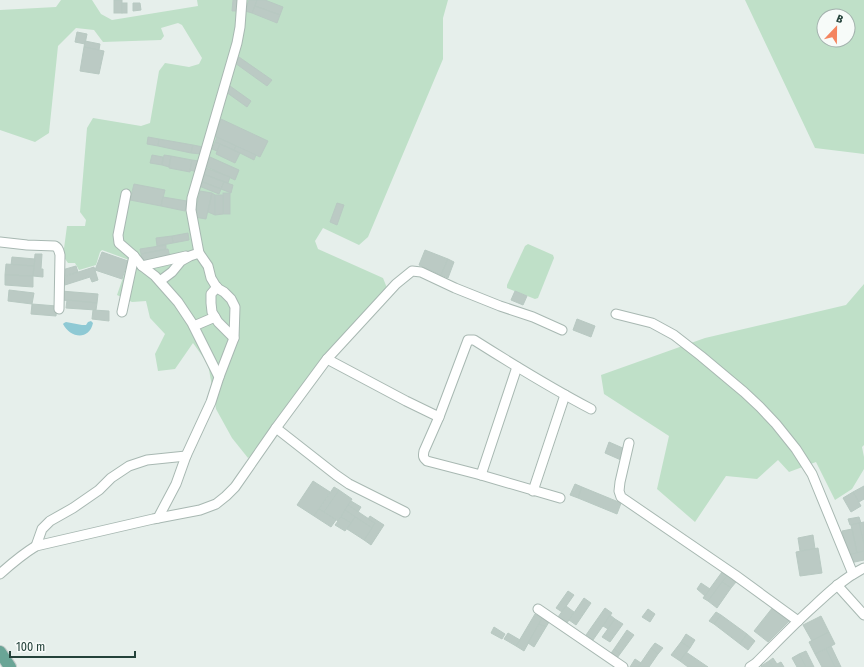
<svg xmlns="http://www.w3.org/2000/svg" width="864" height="667" viewBox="0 0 864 667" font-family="'Fira Sans Condensed',sans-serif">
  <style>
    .green { fill: #bfe0c8; fill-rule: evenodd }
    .water { fill: #8ec9d4 }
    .building { fill: #bbcac4; stroke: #b8c9c2 }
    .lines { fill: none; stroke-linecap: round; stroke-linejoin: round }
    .minor-casing { stroke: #a8b8b2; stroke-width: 11 }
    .major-casing { stroke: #c2cac8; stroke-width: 14 }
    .minor { stroke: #fff; stroke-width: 9 }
    .major { stroke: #6aa596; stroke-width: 12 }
  </style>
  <rect width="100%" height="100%" fill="#e6efeb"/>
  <g class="green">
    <path d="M61,0H92L101,14L112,20L198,6L197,0H448L443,18V59L368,237L359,245L323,228L315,241L318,249L383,278L387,288L253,454L248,458L232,438L216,409L208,364L193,343L175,369L158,371L155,354L165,334L150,318L146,301L132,302L117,295L129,260L102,250L100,252L96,265L79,270L75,263H68L63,256L67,226H85L86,220L80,212L87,128L93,118L141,126L150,123L159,71L165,63L189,67L199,64L202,58L182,25L178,23L161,28L164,36L161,40L103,42L94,30L76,28L58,46L49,133L35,142L0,130V10L56,7Z"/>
    <path d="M745,0H864V154L815,148ZM824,16H848V40H824Z"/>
    <path d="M528,244L553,255L554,258L538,298L535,299L507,288V285L525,246Z"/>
    <path d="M864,284V445L862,447L864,457V469L852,489L835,500L816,462L789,472L778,460L757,479L726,476L695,522L657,489L669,436L604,394L601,375L705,338L846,305Z"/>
  </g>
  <path class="water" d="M91,321L93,323C89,341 70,338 63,324L64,323L66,322L82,325H86L88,322Z"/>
  <g class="building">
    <rect x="114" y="0" width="8" height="13"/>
    <path d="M233,0H241L240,11H232Z"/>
    <path d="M249,0H257L252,13L245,11Z"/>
    <path d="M257,0H265L283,7L280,15L255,6Z"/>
    <rect x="122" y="3" width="5" height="10"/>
    <path d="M133,3H140L141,10L133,11Z"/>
    <path d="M255,6L280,15L277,23L252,13Z"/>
    <path d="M77,32L87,34L85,44L75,42Z"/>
    <path d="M85,41L100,44L99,50L84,47Z"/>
    <path d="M84,47L104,51L99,74L80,71Z"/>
    <path d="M239,57L272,80L267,86L235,63Z"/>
    <path d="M230,86L251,101L247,107L226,92Z"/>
    <path d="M221,119L268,141L260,157L214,136Z"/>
    <path d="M148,137L159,139L158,146L147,144Z"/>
    <path d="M217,137L236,146L234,150L215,142Z"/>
    <path d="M159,139L193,145L191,153L158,146Z"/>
    <path d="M215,142L220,144L217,151L212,149Z"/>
    <path d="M220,144L240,153L235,163L216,154Z"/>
    <path d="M193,145L203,147L201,154L191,153Z"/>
    <path d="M236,146L256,155L254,160L234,150Z"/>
    <path d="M152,155L163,157L162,165L150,163Z"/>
    <path d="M164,155L171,156L169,167L162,165Z"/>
    <path d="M171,156L192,160L190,172L169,168Z"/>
    <path d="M210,157L239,170L235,180L205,166Z"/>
    <path d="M192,160L199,161L197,172L190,170Z"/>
    <path d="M206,168L230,177L228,183L203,174Z"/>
    <path d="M203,174L224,182L221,189L200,181Z"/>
    <path d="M200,181L221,189L219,194L199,186Z"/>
    <path d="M224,182L233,185L231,193L221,189Z"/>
    <path d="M134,184L165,190L161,206L130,200Z"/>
    <path d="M200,191L212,193L206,219L194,217Z"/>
    <path d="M212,193L215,195V215L208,212Z"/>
    <rect x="223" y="193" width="7" height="21"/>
    <path d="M215,195H223V214L215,215Z"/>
    <path d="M163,197L187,201L185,211L161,206Z"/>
    <path d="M337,203L344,205L337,225L330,222Z"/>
    <path d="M188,233L189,240L173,243L172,236Z"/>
    <path d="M172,236L173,243L157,246L156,238Z"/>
    <path d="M166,245V249L141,254L140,249Z"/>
    <path d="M168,249L170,257L143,262L141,254Z"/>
    <path d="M425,250L448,259L441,275L419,265Z"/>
    <path d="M102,252L128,261L122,279L95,270Z"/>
    <path d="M35,254H42L41,269H43V277L33,276Z"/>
    <path d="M12,257L35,259L34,266L11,265Z"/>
    <path d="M448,259L454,262L448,278L441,275Z"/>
    <path d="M6,264L34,266L33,276L5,275Z"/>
    <path d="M76,266L78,272L64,276L62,270Z"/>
    <path d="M94,267L98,280L92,282L90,277L65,285L63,277Z"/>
    <path d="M5,275L33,276V287L5,285Z"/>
    <path d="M9,290L34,293L32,304L8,301Z"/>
    <path d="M61,291L98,294L97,303L61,300Z"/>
    <path d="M515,291L527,296L523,305L511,300Z"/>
    <path d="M67,300L97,303L96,310L66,308Z"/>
    <path d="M32,304L57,306L56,316L31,314Z"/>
    <path d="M93,310L109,311V321L92,319Z"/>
    <path d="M577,319L595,326L591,337L573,330Z"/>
    <path d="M609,442L625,449L621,460L605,453Z"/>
    <path d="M313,481L330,492L314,516L297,505Z"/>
    <path d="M575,484L582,487L578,498L570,495Z"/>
    <path d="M864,486V499L859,502L853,492Z"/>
    <path d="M334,487L339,490L324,512L319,509Z"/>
    <path d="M582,487L621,503L617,514L578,498Z"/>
    <path d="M339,490L352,499L338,521L324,512Z"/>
    <path d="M853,492L861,506L851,512L843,498Z"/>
    <path d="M351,501L361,507L358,512L348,505Z"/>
    <path d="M348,505L375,523L372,528L345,510Z"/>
    <path d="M319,509L336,520L331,527L314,516Z"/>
    <path d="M345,510L355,517L351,523L341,517Z"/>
    <path d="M370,516L384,525L371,545L364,540L375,523L368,519Z"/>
    <path d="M341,517L351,523L345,531L335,525Z"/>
    <path d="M355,517L372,528L364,540L347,529Z"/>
    <path d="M859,517L861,523L850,525L848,519Z"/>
    <path d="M864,522V544L859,523Z"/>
    <path d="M859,523L864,544V551L857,553L851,525Z"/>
    <path d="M852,529L857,553L848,555L842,531Z"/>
    <path d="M813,535L815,549L800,551L798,538Z"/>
    <path d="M818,548L822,573L800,576L796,552Z"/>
    <path d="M864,551V560L850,563L848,555Z"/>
    <path d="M722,572L727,576L708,601L703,598Z"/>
    <path d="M727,576L736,582L731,588L722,582Z"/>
    <path d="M722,582L731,588L717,608L708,601Z"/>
    <path d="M701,583L710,589L705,596L697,589Z"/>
    <path d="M568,591L574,595L562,612L556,608Z"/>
    <path d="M584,598L591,603L576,625L569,620Z"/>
    <path d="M566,606L574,612L567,623L558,617Z"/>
    <path d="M773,607L790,620L768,642L754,631Z"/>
    <path d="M605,608L612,613L593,640L586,635Z"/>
    <path d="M648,609L655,614L650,622L642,617Z"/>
    <path d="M716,612L721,615L714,624L709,621Z"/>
    <path d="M535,614L542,618L524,651L516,646Z"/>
    <path d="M610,615L615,619L608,629L603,626Z"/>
    <path d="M721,615L747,634L740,644L714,624Z"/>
    <path d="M821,616L829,632L812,641L803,625Z"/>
    <path d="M542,618L549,622L546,627L539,624Z"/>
    <path d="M615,619L623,624L610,642L602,637Z"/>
    <path d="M539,624L546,627L534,647L528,643Z"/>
    <path d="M494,627L505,634L502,639L491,633Z"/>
    <path d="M627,630L634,635L620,654L614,649Z"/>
    <path d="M829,632L835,644L815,654L809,642Z"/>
    <path d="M508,633L520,640L516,646L504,639Z"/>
    <path d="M686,634L695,640L690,648L681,642Z"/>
    <path d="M747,634L755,641L748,650L740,644Z"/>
    <path d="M681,642L690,648L680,661L671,655Z"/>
    <path d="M655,643L663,648L658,654L651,648Z"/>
    <path d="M831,646L841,667H835L826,649Z"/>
    <path d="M651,648L658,654L649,667H638Z"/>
    <path d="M614,649L620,654L615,661L609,656Z"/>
    <path d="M826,649L835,667H822L815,654Z"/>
    <path d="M806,651L814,667H806L799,654Z"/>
    <path d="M686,652L708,667H688L680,661Z"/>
    <path d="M799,654L806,667H797L792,658Z"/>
    <path d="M773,658L777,664L781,662L784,667H773L769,661Z"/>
    <path d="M635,659L641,663L638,667H630Z"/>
    <path d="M769,661L773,667H762L761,666Z"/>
  </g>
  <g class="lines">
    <g class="minor-casing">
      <g id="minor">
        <path d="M126,194L118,235L119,243L134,256L142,266L155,276L178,302L192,323L219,377L211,402L186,456L176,484L158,518"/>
        <path d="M0,242L27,245L55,246C59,248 59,251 60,255L59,309"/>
        <path d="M142,266L186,256"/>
        <path d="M160,281L172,272L181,261L190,256L199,253"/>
        <path d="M217,287L211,294V303L212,312L218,322L234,338"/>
        <path d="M122,312L134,256"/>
        <path d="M616,314L652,323L674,335L701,356L744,392L760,407L776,424L796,449L812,474L853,574"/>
        <path d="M194,326L215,317"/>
        <path d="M327,359L406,401L439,417"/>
        <path d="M219,377L234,338L235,307L231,299L224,292L217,288L211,278L208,266L199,253L191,210L192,198L237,43L240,27L242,0"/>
        <path d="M276,428L336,475L349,484L405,512"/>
        <path d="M629,443L620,482L619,491L621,497L735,575L798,621"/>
        <path d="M481,475L517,367"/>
        <path d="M533,491L565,395"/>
        <path d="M560,498L481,475L427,461C423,458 423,456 424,451L439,417L468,340H474C512,364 551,388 591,409"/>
        <path d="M36,546L42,529L50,521L73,508L99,490L111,478L129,466L147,460L186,456"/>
        <path d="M0,574C11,564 23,554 36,546L153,519L200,510L216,504L226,496L235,487L276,428L327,359L396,284L412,271L421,272L455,288L500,306L533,317L562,330"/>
        <path d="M837,585L864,615"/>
        <path d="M538,609L623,667"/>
        <path d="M750,667L756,663C775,644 793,625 813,607C829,592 844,578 864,568"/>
      </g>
    </g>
    <g class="major-casing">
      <path id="major" d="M0,652L10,667"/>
    </g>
    <use href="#minor" class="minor"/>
    <use href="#major" class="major"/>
  </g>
  <g transform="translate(836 28) rotate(22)"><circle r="19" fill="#f7fbf9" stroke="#a3b1ad"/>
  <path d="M0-3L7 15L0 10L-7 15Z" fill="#f4845f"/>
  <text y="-6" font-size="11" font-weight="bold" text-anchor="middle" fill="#24423a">B</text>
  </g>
  <path d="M10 651v6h125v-6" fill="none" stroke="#24423a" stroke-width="2"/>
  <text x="16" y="651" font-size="12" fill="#24423a" stroke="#f7fbf9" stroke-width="3" paint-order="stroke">100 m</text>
</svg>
